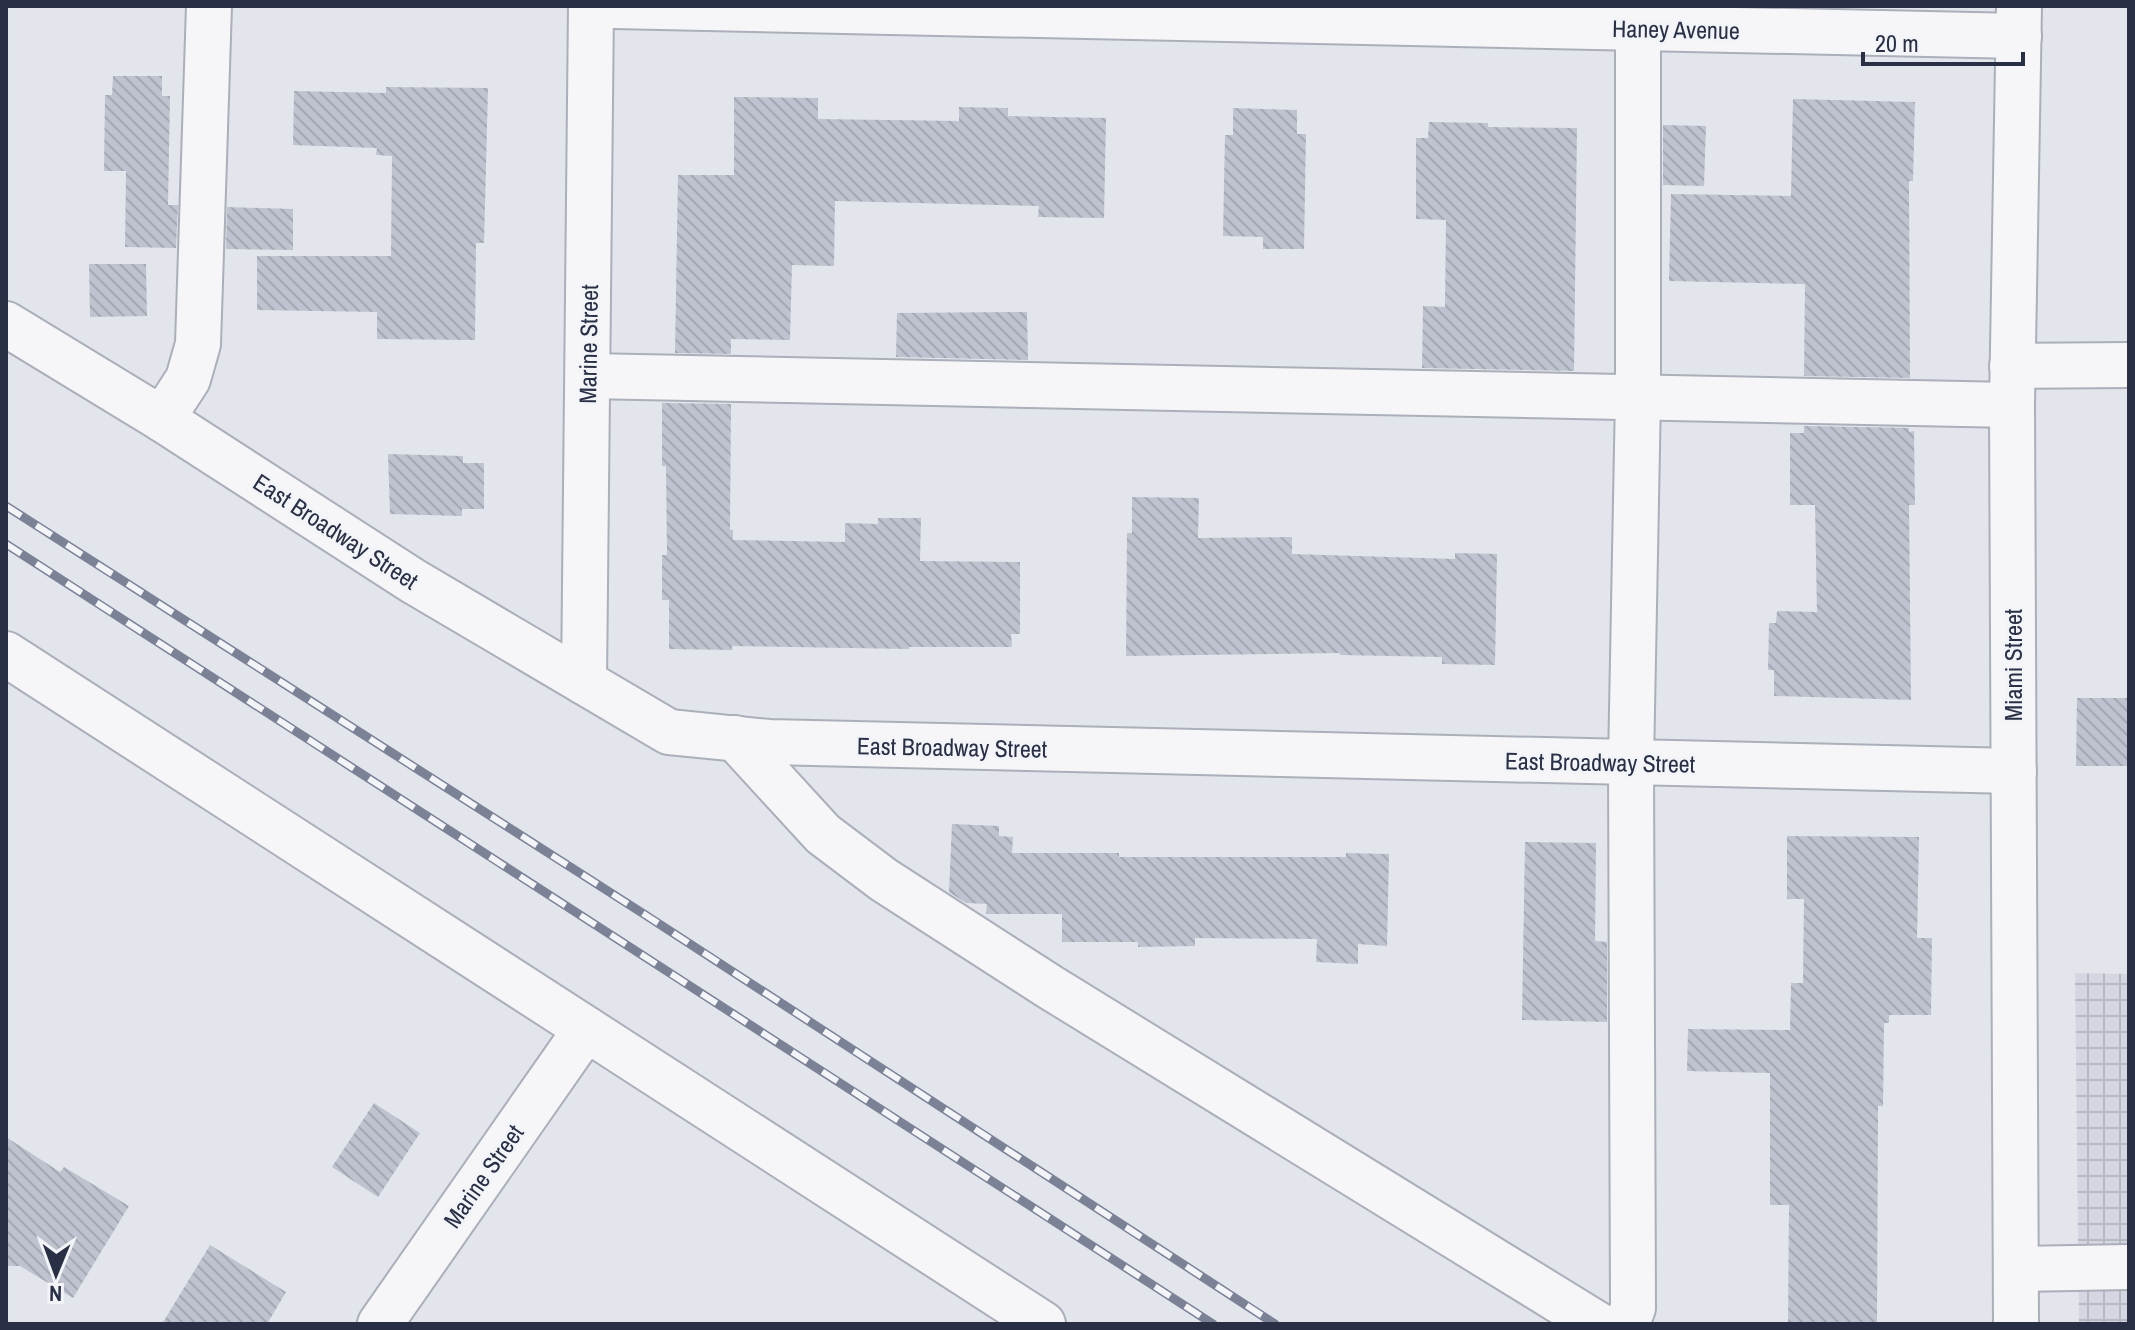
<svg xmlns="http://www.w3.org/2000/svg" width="2135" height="1330" viewBox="0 0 2135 1330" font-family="'Archivo Narrow',sans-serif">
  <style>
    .industrial { fill: url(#industrial-grid) }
    .building { fill: url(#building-back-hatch) }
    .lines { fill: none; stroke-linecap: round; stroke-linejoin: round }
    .minor-casing { stroke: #aaafb9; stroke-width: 48 }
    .minor { stroke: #f6f6f9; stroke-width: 44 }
    .rail-casing { stroke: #7b8296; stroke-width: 9 }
    .rail { stroke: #f2f4f8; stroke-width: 6; stroke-dasharray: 18; stroke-linecap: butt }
    .labels { text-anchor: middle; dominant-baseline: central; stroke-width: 6; stroke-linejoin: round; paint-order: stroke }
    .street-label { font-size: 24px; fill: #293045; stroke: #f2f4f8 }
  </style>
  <defs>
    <pattern id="industrial-grid" width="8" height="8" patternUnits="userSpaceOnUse" patternTransform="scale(2)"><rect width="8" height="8" fill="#d4d7e1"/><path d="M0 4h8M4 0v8" fill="none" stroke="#b6b9c2"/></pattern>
    <pattern id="building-back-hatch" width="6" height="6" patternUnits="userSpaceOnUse" patternTransform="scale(2)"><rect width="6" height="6" fill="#bfc3cf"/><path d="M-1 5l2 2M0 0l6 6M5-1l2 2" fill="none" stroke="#a4a8b3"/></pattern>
  </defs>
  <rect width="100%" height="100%" fill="#e2e5eb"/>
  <path class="industrial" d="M2075,973L2129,974V1324H2079Z"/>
  <g class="building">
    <path d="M113,76H162V96H170L168,205H178L176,248L125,247L126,171H104L105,95H112Z"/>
    <path d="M386,87L488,88L484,243H476L475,340L377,339V312L257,310V256H391L392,156L376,155L377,148L293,145L294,91L386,93Z"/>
    <path d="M734,97L818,98V119L959,121V107L1008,108V116L1106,118L1104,218L1038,217L1039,206L835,201L834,266L792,265L790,340L731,339V354L675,353L678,175H734Z"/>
    <path d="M1793,99L1915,102L1913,181H1909L1910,378L1804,376L1805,284L1669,281L1671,194L1791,196Z"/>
    <path d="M1233,108L1297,110V134H1306L1304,249H1263V237L1223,236L1225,135H1233Z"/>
    <path d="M1429,122L1488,123V127L1577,128L1574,371L1422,368L1423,306L1445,307L1446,220L1416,219V138H1428Z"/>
    <path d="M1663,125L1706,126L1704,186L1663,185Z"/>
    <path d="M227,207L293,209V250L226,249Z"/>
    <path d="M89,264H146L147,316L90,317Z"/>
    <path d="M1027,312L1028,360L896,357L897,313Z"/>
    <path d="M662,403L731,404L730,530H733V540L845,542V523L878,524V518H921L920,561L1020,562V634H1011L1012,647H909V649L732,646V650L669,649V600H662V555H667L666,466H662Z"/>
    <path d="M1804,426L1909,428V432L1914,431L1915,505H1909L1911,700L1774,696V670H1768L1769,623H1776L1777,611L1817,612L1815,505H1790V433H1804Z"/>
    <path d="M388,454L463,456V463H484V509H462V516L390,514Z"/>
    <path d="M1132,497L1199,498L1198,538L1292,537V554L1455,559V553L1497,554L1495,665L1442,664V657L1340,655V653L1126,656L1127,533H1132Z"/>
    <path d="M2077,698H2129V766H2076Z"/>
    <path d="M952,824L999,826V836L1013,837L1012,853H1119V857H1346V853L1389,854L1387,946L1358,944V964L1316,962L1317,939L1195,938V946L1138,947V942H1062V914H986L987,904L966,903L949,892Z"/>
    <path d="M1787,836L1919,837L1917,938H1932L1931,1015H1889V1023H1884L1883,1106H1878L1877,1324H1788L1789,1205H1770V1073L1687,1071L1688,1029L1790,1030L1791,983H1803L1804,899H1787Z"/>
    <path d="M1525,842L1596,843L1595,941L1607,942V1022L1522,1020Z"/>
    <path d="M374,1103L420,1133L378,1197L332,1167Z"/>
    <path d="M6,1137L60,1172L64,1167L129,1206L73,1298L20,1266H6Z"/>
    <path d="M210,1245L286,1292L267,1324H162Z"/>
  </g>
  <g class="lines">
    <g class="minor-casing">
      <g id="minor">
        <path d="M614,6L2019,36"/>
        <path d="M6,324L162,419L413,581L669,732L769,742L2014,771"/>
        <path d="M2012,366L2129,365"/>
        <path d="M588,376L2012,405"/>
        <path d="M162,419L188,379L198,344L209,6"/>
        <path d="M6,654L1043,1324"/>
        <path d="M584,682L591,6"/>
        <path d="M735,738L823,834L884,880L1050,987L1597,1324"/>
        <path d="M2017,1269L2129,1267"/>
        <path d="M380,1324L586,1029"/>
        <path d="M1627,1324L1633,1308L1631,763L1638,396V6"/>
        <path d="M2016,1324L2012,405L2019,6"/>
      </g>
    </g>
    <use href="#minor" class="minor"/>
    <g class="rail-casing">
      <g id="rail">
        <path d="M6,506L647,916L1275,1324"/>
        <path d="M6,544L1213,1324"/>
      </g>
    </g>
    <use href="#rail" class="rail"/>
  </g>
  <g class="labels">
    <g class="street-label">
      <text transform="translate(1676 29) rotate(1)">Haney Avenue</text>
      <text transform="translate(588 344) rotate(-89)">Marine Street</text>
      <text transform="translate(336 531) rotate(33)">East Broadway Street</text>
      <text transform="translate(2013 665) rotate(-90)">Miami Street</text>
      <text transform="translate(952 747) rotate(1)">East Broadway Street</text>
      <text transform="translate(1600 762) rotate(1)">East Broadway Street</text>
      <text transform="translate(483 1176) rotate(-55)">Marine Street</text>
    </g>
  </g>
  <rect width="2135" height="1330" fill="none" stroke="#293045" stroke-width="16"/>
  <g transform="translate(56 1274) rotate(181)" stroke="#f2f4f8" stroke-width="6" paint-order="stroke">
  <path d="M0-6L14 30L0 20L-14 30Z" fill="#293045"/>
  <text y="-12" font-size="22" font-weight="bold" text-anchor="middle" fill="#293045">N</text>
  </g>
  <path d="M1863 52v12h160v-12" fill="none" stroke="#293045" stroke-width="4"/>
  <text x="1875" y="52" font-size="24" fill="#293045" stroke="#f2f4f8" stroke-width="6" paint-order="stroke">20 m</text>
</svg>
